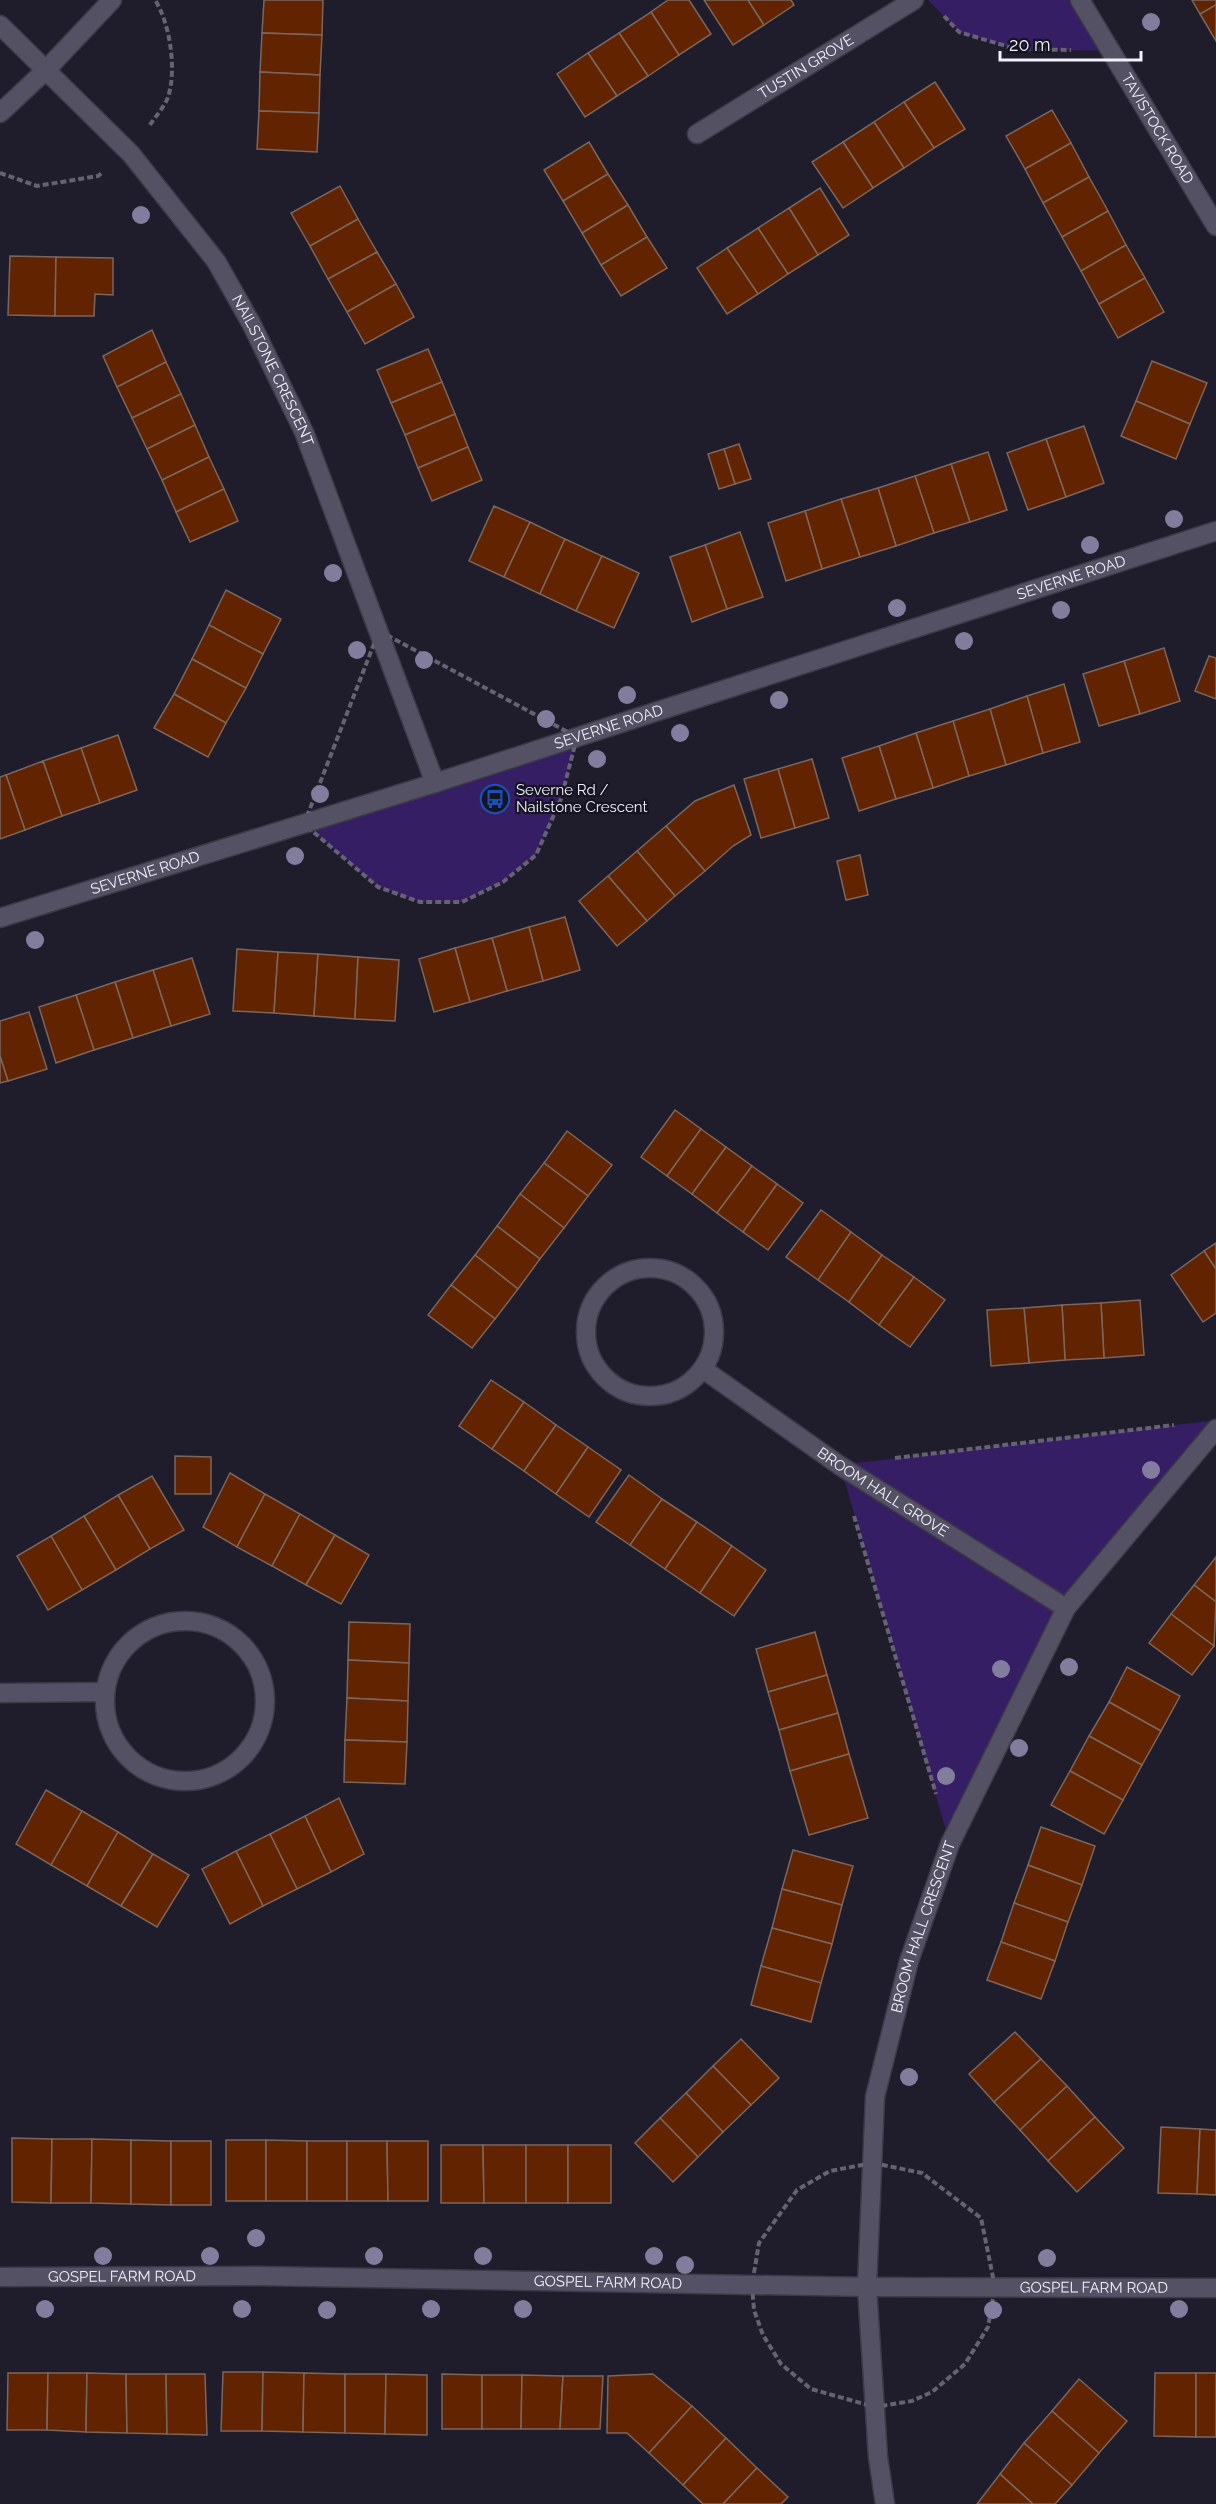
<svg xmlns="http://www.w3.org/2000/svg" width="1216" height="2504" viewBox="0 0 1216 2504" font-family="Raleway,sans-serif">
  <style>
    .green { fill: #351e64 }
    .building { fill: #612300; stroke: #7b665d; stroke-width: 1.5 }
    .lines { fill: none; stroke-linecap: round; stroke-linejoin: round }
    .minor-casing { stroke: #3c3a47; stroke-width: 21 }
    .path { stroke: #656371; stroke-width: 4; stroke-dasharray: 6 3; stroke-linecap: butt }
    .minor { stroke: #555164; stroke-width: 18 }
    .tree { fill: #837d9d }
    .labels { text-anchor: middle; dominant-baseline: central; stroke-width: 4.5; stroke-linejoin: round; paint-order: stroke }
    .street-label { font-size: 15px; fill: #f3f1fd; stroke: #161322 }
    .poi-label { font-size: 15px; fill: #f3f1fd; stroke: #161322; text-anchor: start }
  </style>
  <rect width="100%" height="100%" fill="#1f1c2c"/>
  <g class="green">
    <path d="M928,0H1080L1111,51L1016,49L959,32Z"/>
    <path d="M577,737L561,799L536,855L503,882L462,902H420L378,887L304,824Z"/>
    <path d="M1216,1420V1429L1066,1608L950,1844L840,1465Z"/>
  </g>
  <g class="building">
    <path d="M264,0H323L322,35L262,33Z"/>
    <path d="M668,0H689L711,34L679,55L651,12Z"/>
    <path d="M704,0H748L764,25L733,45Z"/>
    <path d="M748,0H791L794,5L764,25Z"/>
    <path d="M1192,0H1216V5L1200,14Z"/>
    <path d="M1216,5V41L1200,14Z"/>
    <path d="M651,12L679,55L648,76L619,33Z"/>
    <path d="M262,33L322,35L320,75L260,72Z"/>
    <path d="M619,33L648,76L617,96L588,53Z"/>
    <path d="M588,53L617,96L585,117L557,74Z"/>
    <path d="M260,72L320,75L319,113L259,111Z"/>
    <path d="M935,82L965,129L934,148L904,102Z"/>
    <path d="M904,102L934,148L904,168L874,122Z"/>
    <path d="M1052,110L1071,143L1025,169L1006,136Z"/>
    <path d="M259,111L319,113L317,152L257,149Z"/>
    <path d="M874,122L904,168L873,188L843,142Z"/>
    <path d="M589,142L608,174L563,201L544,170Z"/>
    <path d="M843,142L873,188L843,208L812,162Z"/>
    <path d="M1071,143L1089,177L1043,203L1025,169Z"/>
    <path d="M608,174L628,205L582,233L563,201Z"/>
    <path d="M1089,177L1108,211L1062,237L1043,203Z"/>
    <path d="M340,186L358,219L310,246L291,213Z"/>
    <path d="M820,188L849,235L818,255L789,208Z"/>
    <path d="M628,205L647,237L601,265L582,233Z"/>
    <path d="M789,208L818,255L788,274L758,228Z"/>
    <path d="M1108,211L1126,245L1081,271L1062,237Z"/>
    <path d="M358,219L377,252L328,279L310,246Z"/>
    <path d="M758,228L788,274L758,294L727,248Z"/>
    <path d="M647,237L667,268L621,296L601,265Z"/>
    <path d="M1126,245L1145,278L1099,304L1081,271Z"/>
    <path d="M727,248L758,294L727,314L697,268Z"/>
    <path d="M377,252L396,284L347,312L328,279Z"/>
    <path d="M10,256L56,257L55,316L8,315Z"/>
    <path d="M56,257L113,258V295L95,294L94,316H55Z"/>
    <path d="M1145,278L1164,312L1118,338L1099,304Z"/>
    <path d="M396,284L414,317L365,344L347,312Z"/>
    <path d="M152,330L166,362L117,387L103,356Z"/>
    <path d="M428,349L442,382L391,403L377,370Z"/>
    <path d="M1152,361L1207,383L1190,424L1136,401Z"/>
    <path d="M166,362L181,394L132,418L117,387Z"/>
    <path d="M442,382L455,414L405,435L391,403Z"/>
    <path d="M181,394L195,425L147,449L132,418Z"/>
    <path d="M1136,401L1190,424L1176,459L1121,436Z"/>
    <path d="M455,414L468,447L418,468L405,435Z"/>
    <path d="M195,425L209,457L162,480L147,449Z"/>
    <path d="M1084,426L1104,483L1066,497L1046,439Z"/>
    <path d="M1046,439L1066,497L1028,510L1007,453Z"/>
    <path d="M739,444L751,479L735,484L724,449Z"/>
    <path d="M468,447L482,480L432,501L418,468Z"/>
    <path d="M724,449L735,484L719,489L708,454Z"/>
    <path d="M988,452L1007,510L970,522L951,464Z"/>
    <path d="M209,457L224,489L176,512L162,480Z"/>
    <path d="M951,464L970,522L934,533L915,476Z"/>
    <path d="M915,476L934,533L896,546L878,488Z"/>
    <path d="M878,488L896,546L860,557L841,499Z"/>
    <path d="M224,489L238,521L190,542L176,512Z"/>
    <path d="M841,499L860,557L822,569L805,511Z"/>
    <path d="M494,506L530,522L504,577L469,561Z"/>
    <path d="M805,511L822,569L786,581L768,523Z"/>
    <path d="M530,522L565,539L540,594L504,577Z"/>
    <path d="M740,532L763,597L727,609L705,545Z"/>
    <path d="M565,539L602,556L576,611L540,594Z"/>
    <path d="M705,545L727,609L692,622L670,557Z"/>
    <path d="M602,556L639,573L614,628L576,611Z"/>
    <path d="M226,590L281,619L263,654L209,625Z"/>
    <path d="M209,625L263,654L246,688L192,659Z"/>
    <path d="M1164,648L1180,701L1140,714L1124,661Z"/>
    <path d="M1209,656L1216,658V699L1195,691Z"/>
    <path d="M192,659L246,688L226,723L174,694Z"/>
    <path d="M1124,661L1140,714L1099,726L1083,674Z"/>
    <path d="M1064,684L1080,742L1043,753L1027,696Z"/>
    <path d="M174,694L226,723L208,757L154,728Z"/>
    <path d="M1027,696L1043,753L1006,765L990,709Z"/>
    <path d="M990,709L1006,765L969,776L953,721Z"/>
    <path d="M953,721L969,776L933,788L916,733Z"/>
    <path d="M916,733L933,788L896,799L879,746Z"/>
    <path d="M118,735L137,790L100,803L81,748Z"/>
    <path d="M879,746L896,799L859,811L842,758Z"/>
    <path d="M81,748L100,803L62,816L43,761Z"/>
    <path d="M812,759L829,818L795,828L778,769Z"/>
    <path d="M43,761L62,816L25,830L6,775Z"/>
    <path d="M778,769L795,828L761,838L744,779Z"/>
    <path d="M6,775L25,830L0,839V777Z"/>
    <path d="M734,785L751,835L733,846L705,871L666,826L695,801Z"/>
    <path d="M666,826L705,871L675,896L637,851Z"/>
    <path d="M637,851L675,896L647,921L608,876Z"/>
    <path d="M860,855L868,895L846,900L837,861Z"/>
    <path d="M608,876L647,921L617,946L579,901Z"/>
    <path d="M565,917L580,970L543,981L529,927Z"/>
    <path d="M529,927L543,981L507,991L492,938Z"/>
    <path d="M492,938L507,991L470,1002L455,948Z"/>
    <path d="M455,948L470,1002L434,1012L419,959Z"/>
    <path d="M237,949L278,952L274,1013L233,1011Z"/>
    <path d="M278,952L318,954L314,1016L274,1013Z"/>
    <path d="M318,954L358,957L355,1019L314,1016Z"/>
    <path d="M358,957L399,960L395,1021L355,1019Z"/>
    <path d="M192,958L210,1014L171,1026L153,970Z"/>
    <path d="M153,970L171,1026L133,1038L115,982Z"/>
    <path d="M115,982L133,1038L94,1050L76,995Z"/>
    <path d="M76,995L94,1050L56,1063L39,1007Z"/>
    <path d="M29,1012L47,1069L8,1081L0,1056V1021Z"/>
    <path d="M0,1056L8,1081L0,1083Z"/>
    <path d="M675,1110L701,1129L667,1176L641,1157Z"/>
    <path d="M701,1129L726,1147L692,1194L667,1176Z"/>
    <path d="M567,1131L612,1165L588,1196L544,1163Z"/>
    <path d="M726,1147L752,1166L717,1213L692,1194Z"/>
    <path d="M544,1163L588,1196L564,1228L520,1194Z"/>
    <path d="M752,1166L777,1184L743,1232L717,1213Z"/>
    <path d="M777,1184L803,1203L768,1250L743,1232Z"/>
    <path d="M520,1194L564,1228L540,1259L497,1226Z"/>
    <path d="M821,1210L851,1232L818,1280L786,1257Z"/>
    <path d="M497,1226L540,1259L518,1289L475,1255Z"/>
    <path d="M851,1232L882,1255L849,1302L818,1280Z"/>
    <path d="M1216,1243V1269L1204,1251Z"/>
    <path d="M1204,1251L1216,1269V1313L1203,1322L1171,1275Z"/>
    <path d="M475,1255L518,1289L495,1319L451,1285Z"/>
    <path d="M882,1255L914,1277L879,1325L849,1302Z"/>
    <path d="M914,1277L945,1300L910,1347L879,1325Z"/>
    <path d="M451,1285L495,1319L472,1348L428,1315Z"/>
    <path d="M1140,1300L1144,1355L1104,1358L1101,1303Z"/>
    <path d="M1101,1303L1104,1358L1065,1360L1062,1305Z"/>
    <path d="M1062,1305L1065,1360L1029,1363L1024,1308Z"/>
    <path d="M1024,1308L1029,1363L991,1366L987,1310Z"/>
    <path d="M491,1380L524,1402L492,1449L459,1426Z"/>
    <path d="M524,1402L556,1425L524,1471L492,1449Z"/>
    <path d="M556,1425L588,1447L556,1494L524,1471Z"/>
    <path d="M588,1447L621,1470L589,1517L556,1494Z"/>
    <path d="M175,1456L211,1457V1494H175Z"/>
    <path d="M230,1473L265,1494L237,1547L203,1527Z"/>
    <path d="M629,1475L662,1499L630,1545L596,1522Z"/>
    <path d="M152,1476L184,1530L150,1549L118,1495Z"/>
    <path d="M265,1494L300,1514L272,1566L237,1547Z"/>
    <path d="M118,1495L150,1549L116,1570L84,1516Z"/>
    <path d="M662,1499L697,1522L665,1569L630,1545Z"/>
    <path d="M300,1514L335,1535L306,1585L272,1566Z"/>
    <path d="M84,1516L116,1570L82,1590L51,1536Z"/>
    <path d="M697,1522L732,1546L700,1593L665,1569Z"/>
    <path d="M335,1535L369,1555L341,1604L306,1585Z"/>
    <path d="M51,1536L82,1590L48,1610L17,1556Z"/>
    <path d="M732,1546L766,1570L734,1616L700,1593Z"/>
    <path d="M1216,1557V1602L1194,1585Z"/>
    <path d="M1194,1585L1216,1602L1214,1646L1171,1614Z"/>
    <path d="M1171,1614L1214,1646L1192,1675L1149,1643Z"/>
    <path d="M349,1622L410,1624L409,1663L348,1660Z"/>
    <path d="M815,1632L827,1675L768,1692L756,1649Z"/>
    <path d="M348,1660L409,1663L408,1701L347,1698Z"/>
    <path d="M1127,1667L1180,1696L1161,1731L1109,1702Z"/>
    <path d="M827,1675L838,1713L779,1730L768,1692Z"/>
    <path d="M347,1698L408,1701L407,1742L345,1740Z"/>
    <path d="M1109,1702L1161,1731L1142,1765L1089,1736Z"/>
    <path d="M838,1713L849,1754L790,1771L779,1730Z"/>
    <path d="M1089,1736L1142,1765L1123,1800L1070,1771Z"/>
    <path d="M345,1740L407,1742L405,1784L344,1782Z"/>
    <path d="M849,1754L868,1818L809,1835L790,1771Z"/>
    <path d="M1070,1771L1123,1800L1104,1834L1051,1805Z"/>
    <path d="M46,1790L82,1811L51,1865L16,1844Z"/>
    <path d="M339,1798L364,1854L331,1872L305,1816Z"/>
    <path d="M82,1811L118,1832L87,1886L51,1865Z"/>
    <path d="M305,1816L331,1872L297,1889L270,1834Z"/>
    <path d="M1041,1827L1095,1846L1082,1885L1028,1865Z"/>
    <path d="M118,1832L153,1854L121,1906L87,1886Z"/>
    <path d="M270,1834L297,1889L263,1906L236,1851Z"/>
    <path d="M793,1850L853,1866L842,1905L782,1889Z"/>
    <path d="M236,1851L263,1906L230,1924L202,1869Z"/>
    <path d="M153,1854L189,1875L157,1927L121,1906Z"/>
    <path d="M1028,1865L1082,1885L1068,1922L1014,1903Z"/>
    <path d="M782,1889L842,1905L832,1944L772,1928Z"/>
    <path d="M1014,1903L1068,1922L1055,1961L1001,1942Z"/>
    <path d="M772,1928L832,1944L821,1983L761,1966Z"/>
    <path d="M1001,1942L1055,1961L1041,1999L987,1980Z"/>
    <path d="M761,1966L821,1983L811,2022L751,2005Z"/>
    <path d="M1015,2032L1041,2059L994,2102L969,2074Z"/>
    <path d="M741,2039L779,2078L751,2105L713,2066Z"/>
    <path d="M1041,2059L1067,2086L1020,2130L994,2102Z"/>
    <path d="M713,2066L751,2105L723,2132L686,2093Z"/>
    <path d="M1067,2086L1095,2117L1048,2161L1020,2130Z"/>
    <path d="M686,2093L723,2132L698,2157L660,2118Z"/>
    <path d="M1095,2117L1124,2148L1077,2192L1048,2161Z"/>
    <path d="M660,2118L698,2157L673,2182L635,2143Z"/>
    <path d="M1161,2127L1200,2129L1197,2194L1158,2193Z"/>
    <path d="M1200,2129L1216,2130V2195L1197,2194Z"/>
    <path d="M12,2138L52,2139L51,2203L12,2202Z"/>
    <path d="M52,2139H92L91,2203H51Z"/>
    <path d="M92,2139L131,2140V2204L91,2203Z"/>
    <path d="M131,2140L171,2141V2205L131,2204Z"/>
    <rect x="226" y="2140" width="40" height="61"/>
    <path d="M266,2140L307,2141V2201H266Z"/>
    <rect x="171" y="2141" width="40" height="64"/>
    <rect x="307" y="2141" width="40" height="60"/>
    <path d="M347,2141H387L388,2201H347Z"/>
    <path d="M387,2141H428V2201H388Z"/>
    <path d="M441,2145H483L484,2203H441Z"/>
    <path d="M483,2145H526V2203H484Z"/>
    <rect x="526" y="2145" width="42" height="58"/>
    <rect x="568" y="2145" width="43" height="58"/>
    <path d="M223,2372H263L262,2431H221Z"/>
    <path d="M263,2372L304,2373L303,2432L262,2431Z"/>
    <path d="M8,2373H48L47,2430H7Z"/>
    <path d="M48,2373H87L86,2432L47,2430Z"/>
    <path d="M87,2373L126,2374L127,2433L86,2432Z"/>
    <path d="M304,2373L345,2374V2433L303,2432Z"/>
    <path d="M1155,2373H1196V2437L1154,2436Z"/>
    <rect x="1196" y="2373" width="20" height="64"/>
    <path d="M126,2374H166L167,2434L127,2433Z"/>
    <path d="M166,2374H205L207,2435L167,2434Z"/>
    <path d="M345,2374H386L385,2434L345,2433Z"/>
    <path d="M386,2374L427,2375V2435L385,2434Z"/>
    <path d="M442,2374L482,2375V2429H442Z"/>
    <path d="M653,2374L692,2406L649,2453L627,2433H607L608,2376Z"/>
    <path d="M482,2375H522L521,2429H482Z"/>
    <path d="M522,2375L563,2376L560,2429H521Z"/>
    <path d="M563,2376H603L600,2429H560Z"/>
    <path d="M1079,2379L1127,2421L1099,2453L1052,2411Z"/>
    <path d="M692,2406L726,2438L683,2485L649,2453Z"/>
    <path d="M1052,2411L1099,2453L1072,2485L1024,2443Z"/>
    <path d="M726,2438L757,2468L723,2504H703L683,2485Z"/>
    <path d="M1024,2443L1072,2485L1055,2504H1033L1000,2474Z"/>
    <path d="M757,2468L788,2497L781,2504H723Z"/>
    <path d="M1000,2474L1033,2504H977Z"/>
  </g>
  <g class="lines">
    <g class="minor-casing">
      <g id="minor">
        <path id="s1" d="M1080,0L1216,226"/>
        <path id="s2" d="M0,25L131,154L216,261L251,323L304,432L435,783"/>
        <path d="M0,113L46,70L112,0"/>
        <path id="s3" d="M697,134L914,0"/>
        <path id="s4" d="M0,918L435,783L1216,531"/>
        <circle cx="650" cy="1332" r="64"/>
        <path id="s5" d="M703,1369L839,1465L1066,1608"/>
        <circle cx="185" cy="1701" r="80"/>
        <path d="M0,1693L104,1692"/>
        <path id="s6" d="M0,2277L260,2276L867,2287L1216,2288"/>
        <path id="s7" d="M885,2504L878,2457L867,2287L875,2097L909,1961L950,1844L1066,1608L1216,1429"/>
      </g>
    </g>
    <g class="path">
      <path d="M944,16L959,32L1016,49L1071,50"/>
      <path d="M150,125C155,117 165,106 168,97C177,70 170,23 155,0"/>
      <path d="M0,173L37,186L98,176L103,172"/>
      <path d="M379,631L577,737L561,799L536,855L503,882L462,902H420L378,887L304,824Z"/>
      <path d="M895,1458L1174,1425"/>
      <path d="M854,1516L936,1794"/>
      <path d="M873,2163L922,2173L981,2218L995,2287L988,2327L965,2364L932,2392L912,2401L875,2407L811,2389L781,2364L763,2335L754,2310L752,2285L759,2243L797,2190L830,2171Z"/>
    </g>
    <use href="#minor" class="minor"/>
  </g>
  <g class="tree">
    <circle cx="1151" cy="22" r="9"/>
    <circle cx="141" cy="215" r="9"/>
    <circle cx="1174" cy="519" r="9"/>
    <circle cx="1090" cy="545" r="9"/>
    <circle cx="333" cy="573" r="9"/>
    <circle cx="897" cy="608" r="9"/>
    <circle cx="1061" cy="610" r="9"/>
    <circle cx="964" cy="641" r="9"/>
    <circle cx="357" cy="650" r="9"/>
    <circle cx="424" cy="660" r="9"/>
    <circle cx="627" cy="695" r="9"/>
    <circle cx="779" cy="700" r="9"/>
    <circle cx="546" cy="719" r="9"/>
    <circle cx="680" cy="733" r="9"/>
    <circle cx="597" cy="759" r="9"/>
    <circle cx="320" cy="794" r="9"/>
    <circle cx="295" cy="856" r="9"/>
    <circle cx="35" cy="940" r="9"/>
    <circle cx="1151" cy="1470" r="9"/>
    <circle cx="1069" cy="1667" r="9"/>
    <circle cx="1001" cy="1669" r="9"/>
    <circle cx="1019" cy="1748" r="9"/>
    <circle cx="946" cy="1776" r="9"/>
    <circle cx="909" cy="2077" r="9"/>
    <circle cx="256" cy="2238" r="9"/>
    <circle cx="103" cy="2256" r="9"/>
    <circle cx="210" cy="2256" r="9"/>
    <circle cx="374" cy="2256" r="9"/>
    <circle cx="483" cy="2256" r="9"/>
    <circle cx="654" cy="2256" r="9"/>
    <circle cx="1047" cy="2258" r="9"/>
    <circle cx="685" cy="2265" r="9"/>
    <circle cx="45" cy="2309" r="9"/>
    <circle cx="242" cy="2309" r="9"/>
    <circle cx="431" cy="2309" r="9"/>
    <circle cx="523" cy="2309" r="9"/>
    <circle cx="1179" cy="2309" r="9"/>
    <circle cx="327" cy="2310" r="9"/>
    <circle cx="993" cy="2310" r="9"/>
  </g>
  <defs>
    <g id="bus-ring" transform="scale(1.5)"><circle r="9.5" fill="#161322" stroke="#1a4fb4" stroke-width="1.5"/><path d="M-5-6H5V4H4V6H2V4H-2V6H-4V4H-5ZM-3.5-4V0h7V-4ZM-3.5 1.2v1.5H-2V1.2ZM2 1.2v1.5H3.5V1.2Z" fill="#1a4fb4"/></g>
  </defs>
  <g fill-rule="evenodd">
    <use href="#bus-ring" x="495" y="799"/>
  </g>
  <g class="labels">
    <g class="street-label">
      <text stroke="none"><textPath href="#s3" startOffset="128">TUSTIN GROVE</textPath></text>
      <text stroke="none"><textPath href="#s1" startOffset="150">TAVISTOCK ROAD</textPath></text>
      <text stroke="none"><textPath href="#s2" startOffset="444">NAILSTONE CRESCENT</textPath></text>
      <text stroke="none"><textPath href="#s4" startOffset="1124">SEVERNE ROAD</textPath></text>
      <text stroke="none"><textPath href="#s4" startOffset="638">SEVERNE ROAD</textPath></text>
      <text stroke="none"><textPath href="#s4" startOffset="152">SEVERNE ROAD</textPath></text>
      <text stroke="none"><textPath href="#s5" startOffset="218">BROOM HALL GROVE</textPath></text>
      <text stroke="none"><textPath href="#s7" startOffset="585">BROOM HALL CRESCENT</textPath></text>
      <text stroke="none"><textPath href="#s6" startOffset="122">GOSPEL FARM ROAD</textPath></text>
      <text stroke="none"><textPath href="#s6" startOffset="608">GOSPEL FARM ROAD</textPath></text>
      <text stroke="none"><textPath href="#s6" startOffset="1094">GOSPEL FARM ROAD</textPath></text>
    </g>
    <g class="poi-label">
      <text x="516" y="790">Severne Rd /<tspan x="516" dy="17">Nailstone Crescent</tspan></text>
    </g>
  </g>
  <path d="M1000 51v9h141v-9" fill="none" stroke="#f3f1fd" stroke-width="3"/>
  <text x="1009" y="51" font-size="18" fill="#f3f1fd" stroke="#161322" stroke-width="4.5" paint-order="stroke">20 m</text>
</svg>
